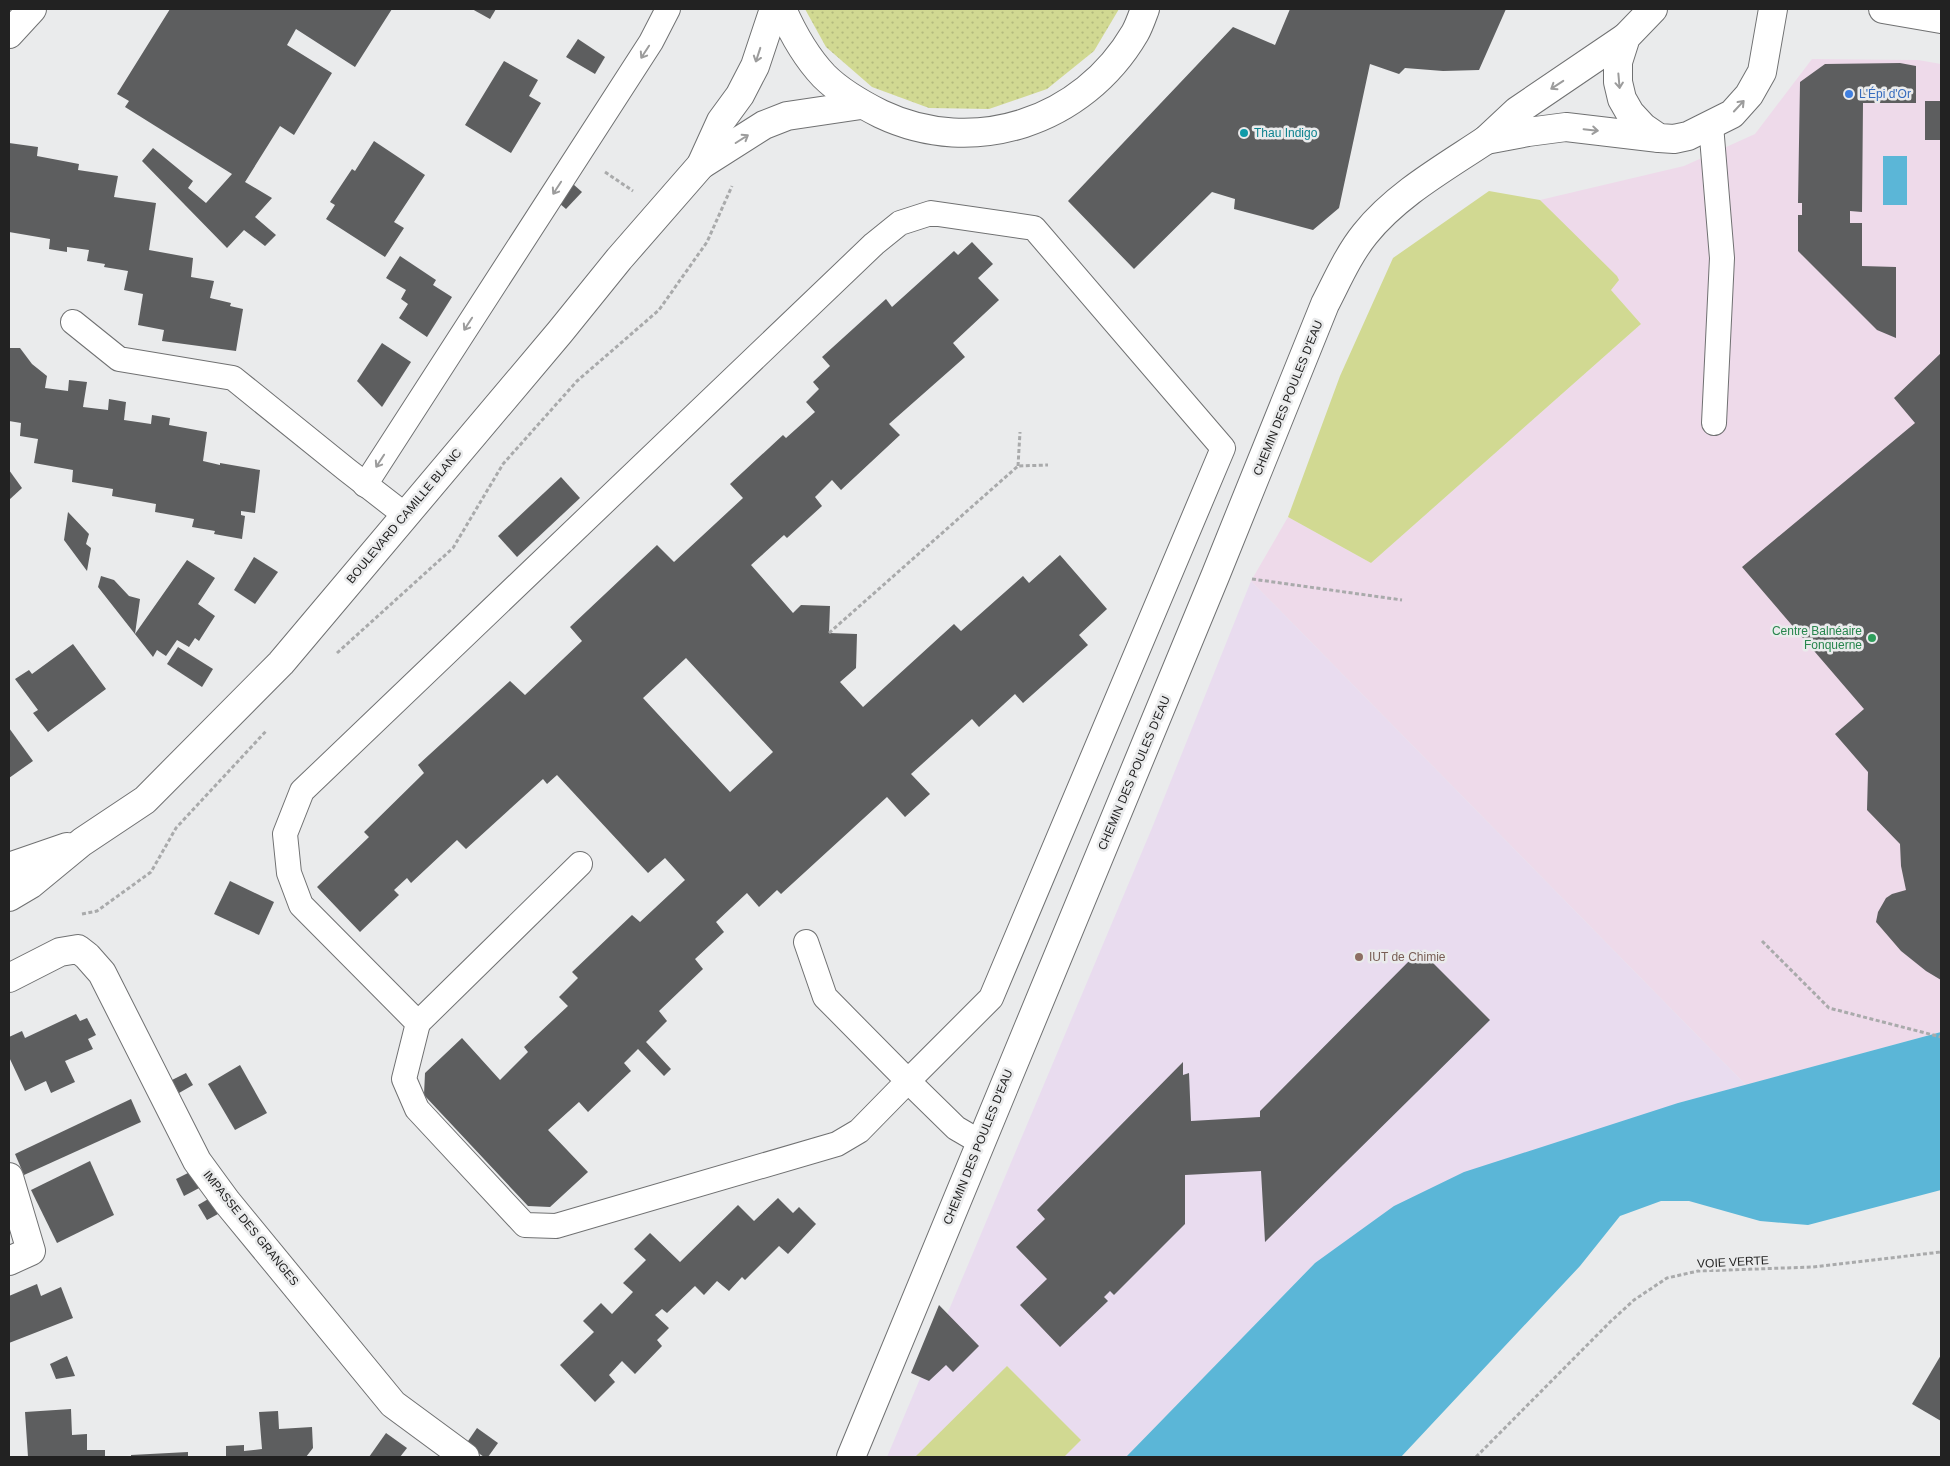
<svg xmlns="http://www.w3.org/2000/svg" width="1950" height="1466" viewBox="0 0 1950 1466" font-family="Helvetica,sans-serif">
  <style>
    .commercial { fill: #eedaea }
    .education { fill: #e9dcef }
    .green { fill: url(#green-dots) }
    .pitch { fill: #d1d992 }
    .water { fill: #5bb6d7 }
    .building { fill: #5d5e5f; fill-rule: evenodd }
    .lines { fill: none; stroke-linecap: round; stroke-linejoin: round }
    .service-casing { stroke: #707172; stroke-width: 26 }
    .minor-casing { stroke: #707172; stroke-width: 30 }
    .tertiary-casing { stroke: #707172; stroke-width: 30 }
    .secondary-casing { stroke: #707172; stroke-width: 30 }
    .path { stroke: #a9aaab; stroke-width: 3; stroke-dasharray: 4 2.5; stroke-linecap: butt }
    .service { stroke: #fff; stroke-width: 24 }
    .minor { stroke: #fff; stroke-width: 28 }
    .tertiary { stroke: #fff; stroke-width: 28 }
    .secondary { stroke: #fff; stroke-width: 28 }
    .oneway { stroke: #9c9c9c }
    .shop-dot { fill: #3f7fe0; stroke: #eaebec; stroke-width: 2 }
    .culture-dot { fill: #0f9aa8; stroke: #eaebec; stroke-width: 2 }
    .leisure-dot { fill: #2e9e5b; stroke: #eaebec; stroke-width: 2 }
    .education-dot { fill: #8d6e63; stroke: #eaebec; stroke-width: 2 }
    .labels { text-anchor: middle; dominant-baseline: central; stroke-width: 5; stroke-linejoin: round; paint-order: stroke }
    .shop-label { font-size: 12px; fill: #366cbe; stroke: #eaebec; text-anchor: start }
    .culture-label { font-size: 12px; fill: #0d838f; stroke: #eaebec; text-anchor: start }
    .street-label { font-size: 12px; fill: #222; stroke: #eaebec }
    .leisure-label { font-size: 12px; fill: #27864d; stroke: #eaebec; text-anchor: end }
    .education-label { font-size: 12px; fill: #785e54; stroke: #eaebec; text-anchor: start }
  </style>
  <defs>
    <pattern id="green-dots" width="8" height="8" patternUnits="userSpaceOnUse" patternTransform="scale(1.25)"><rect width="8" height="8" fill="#d1d992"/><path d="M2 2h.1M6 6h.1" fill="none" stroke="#b3ba7e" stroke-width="1.8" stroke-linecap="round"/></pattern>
  </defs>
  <rect width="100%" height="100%" fill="#eaebec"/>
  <path class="commercial" d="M1812,59L1918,60L1941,64V1032L1746,1085L1251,581L1288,517L1371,563L1641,324L1610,289L1618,279L1540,200L1684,166L1755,134Z"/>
  <path class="education" d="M1251,581L1746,1085L1678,1103L1315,1263L1126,1457H887L1152,828Z"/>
  <path class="green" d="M805,9H1119L1094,51L1047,89L989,109L929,108L872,87L826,47Z"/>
  <g class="pitch">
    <path d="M1489,191L1540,200L1617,276L1619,280L1611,290L1641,324L1371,563L1288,517L1340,376L1393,258Z"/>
    <path d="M1007,1366L1081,1440L1064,1457H915Z"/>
  </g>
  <g class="water">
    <rect x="1883" y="156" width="24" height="49"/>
    <path d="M1941,1032V1190L1808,1225L1760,1221L1689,1201H1661L1620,1216L1580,1266L1401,1457H1126L1315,1263L1394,1206L1464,1172L1678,1103Z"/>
  </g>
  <g class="building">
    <path d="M170,9H392L355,67L296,29L287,45L332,73L294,135L280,126L245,182L272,198L255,217L276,235L265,246L244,230L227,248L142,161L153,148L193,181L188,188L206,203L232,174L125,107L129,101L117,94Z"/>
    <path d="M472,9H496L490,19Z"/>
    <path d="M1290,9H1506L1479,70L1443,71L1405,68L1399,74L1370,64L1339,208L1313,230L1234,209L1235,199L1212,192L1134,269L1068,201L1233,27L1275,45Z"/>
    <path d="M578,39L605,57L595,74L566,57Z"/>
    <path d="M504,61L538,80L529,96L541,103L511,153L465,125Z"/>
    <path d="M1900,63L1916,66V103H1863L1862,212L1850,211V223H1862V266L1896,267V338L1877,330L1798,251V215H1802V203H1798L1800,82L1825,64Z"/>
    <rect x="1925" y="101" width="16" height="39"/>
    <path d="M374,141L425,175L394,222L404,228L385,257L326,219L335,205L330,202L352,169L355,171Z"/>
    <path d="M9,143L38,147L37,156L79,164L78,170L118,176L114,197L156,203L149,250L193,258L191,277L214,281L210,298L231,303L230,306L243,309L236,351L162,341L164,330L138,325L143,294L124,290L128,271L104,267L105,264L87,261L89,250L67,247V252L49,249L50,239L9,232Z"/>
    <path d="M573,184L582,192L566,209L559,203Z"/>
    <path d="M972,242L993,264L978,278L999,300L953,343L965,357L889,424L900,435L841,490L832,480L815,497L822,506L787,538L784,535L751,565L793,613L801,605L830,606L829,633L857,634L856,668L840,682L863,707L954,624L961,631L1023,576L1029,583L1060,555L1107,609L1079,635L1088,645L1023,703L1015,694L979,727L972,719L911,774L930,794L905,817L887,797L781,894L777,890L759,907L747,893L716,922L724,932L695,959L703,969L659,1011L667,1021L646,1042L671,1069L664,1076L638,1049L624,1063L631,1071L588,1112L579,1102L548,1130L588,1172L550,1207L528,1206L424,1095L425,1073L462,1038L500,1080L528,1052L524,1047L568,1006L559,997L578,978L572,972L632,915L640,922L685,880L665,858L648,873L557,775L547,784L543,779L466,849L457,840L411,883L407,878L394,890L399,895L360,932L317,887L369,837L364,832L424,773L418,765L510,681L525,695L582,641L570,627L657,545L674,562L743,498L730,484L783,435L786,438L815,412L806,402L819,389L813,382L830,366L822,357L886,299L892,307L954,251L958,255ZM686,658L773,752L730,792L643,698Z"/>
    <path d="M400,256L436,280L433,285L452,297L427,337L399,318L408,304L401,299L406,290L386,278Z"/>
    <path d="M382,343L411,362L382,407L357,381Z"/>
    <path d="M9,348H20L32,364L47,376L45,388L68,391L69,380L87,382L83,407L108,410L109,399L126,402L124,420L151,424L152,415L170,418L169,425L207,432L203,461L220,465V463L260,470L255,513L241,511V515L245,516L242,539L214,534L215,531L192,527L194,519L155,512L156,504L112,496L113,489L72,482L73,470L34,463L38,439L20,436L21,423L9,421Z"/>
    <path d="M1941,353V980L1926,971L1901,951L1876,922L1878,912L1886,898L1892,894L1906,890L1901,866L1900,844L1867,810L1868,772L1835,734L1864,709L1742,567L1915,423L1894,398Z"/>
    <path d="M9,470L22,488L9,500Z"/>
    <path d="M561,477L580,498L517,557L498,536Z"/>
    <path d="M68,512L89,534L86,544L91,548L87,571L64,540Z"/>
    <path d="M254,557L278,572L255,604L234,590Z"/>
    <path d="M187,560L215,578L198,604L215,616L199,641L195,638L189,647L177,640L166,656L157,650L153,657L98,587L101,576L114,580L129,596L140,599L135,634Z"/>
    <path d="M73,644L106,689L48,732L33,713L38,710L15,679L29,670L32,674Z"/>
    <path d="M178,647L213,669L202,687L167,664Z"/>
    <path d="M9,728L33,761L9,778Z"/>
    <path d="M230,881L274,902L259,935L214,914Z"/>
    <path d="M1420,950L1490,1020L1265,1242L1261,1171L1185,1175V1224L1114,1295L1110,1291L1104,1297L1108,1301L1060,1347L1020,1305L1047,1279L1016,1247L1045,1219L1037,1210L1183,1062V1075L1189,1073L1191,1121L1260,1117V1111Z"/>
    <path d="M76,1014L80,1021L87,1018L96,1035L88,1039L93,1049L65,1061L75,1082L51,1093L46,1081L25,1091L9,1057V1037L22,1031L25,1038Z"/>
    <path d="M240,1065L267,1113L235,1130L208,1084Z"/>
    <path d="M186,1073L193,1085L179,1093L172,1080Z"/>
    <path d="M131,1099L141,1122L24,1175L15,1154Z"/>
    <path d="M90,1161L114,1215L57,1243L31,1190Z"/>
    <path d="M194,1170L203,1186L184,1196L176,1179Z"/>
    <path d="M210,1198L218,1214L207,1220L198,1205Z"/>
    <path d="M778,1198L793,1213L799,1207L816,1224L788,1254L779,1246L745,1280L742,1277L729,1291L717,1281L704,1295L695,1286L667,1313L662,1309L655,1315L669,1328L657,1340L662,1346L635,1374L622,1361L609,1375L615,1382L595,1402L560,1365L594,1332L583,1321L601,1303L612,1314L633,1292L623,1283L646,1260L634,1249L650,1233L680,1262L738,1205L754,1221Z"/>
    <path d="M37,1284L41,1296L61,1287L73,1318L9,1343V1296Z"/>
    <path d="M939,1305L979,1346L953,1372L946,1365L929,1381L911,1373Z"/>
    <path d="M1941,1355V1421L1912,1404Z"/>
    <path d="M67,1356L75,1376L56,1379L50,1364Z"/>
    <path d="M71,1409L72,1435L87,1434V1450H105V1457H28L25,1412Z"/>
    <path d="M278,1411L279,1429L312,1427L313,1448L306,1457H226V1446L244,1445V1451L262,1449L259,1412Z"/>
    <path d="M477,1428L498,1443L488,1457H484L466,1444Z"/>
    <path d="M386,1433L407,1448L400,1457H369Z"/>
    <path d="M188,1452V1457H131V1455Z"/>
  </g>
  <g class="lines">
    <g class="service-casing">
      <g id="service">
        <path d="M1711,125L1722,258L1714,423"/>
        <path d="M73,322L119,359L233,378L347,470L405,515"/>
        <path d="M365,485L651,42L668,9"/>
        <path d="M806,942L825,997L908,1081L859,1131L837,1144L556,1226L525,1225L417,1109L404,1079L418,1023L301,905L289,873L285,834L302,791L874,244L900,223L931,213L1034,228L1223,448L991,998L908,1081L956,1128L980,1142"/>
        <path d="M418,1023L580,864"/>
      </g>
    </g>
    <g class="minor-casing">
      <g id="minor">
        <path d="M1653,9L1626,37L1618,62V82L1622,99L1630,113L1643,127L1659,138L1674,139L1688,136L1732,114L1749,95L1762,72L1773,9"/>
        <path d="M9,34L32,9"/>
        <path d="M1626,37L1517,111L1486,140L1528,132L1566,127L1659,138"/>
        <path d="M9,978L60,952L78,949L87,956L102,973L197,1161L227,1202L393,1404L465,1457"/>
        <path d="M9,1177L31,1251L9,1261"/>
        <path d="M851,1457L1216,574L1325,304C1337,281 1348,255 1365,234C1396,195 1444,168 1486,140"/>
      </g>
    </g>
    <g class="tertiary-casing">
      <path id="tertiary" d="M1883,9L1941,19"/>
    </g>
    <g class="secondary-casing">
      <g id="secondary">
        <path d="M782,9C793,34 805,56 824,76C840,92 861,104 881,114C974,158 1083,122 1135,33C1139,26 1142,17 1145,9"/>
        <path d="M701,165L764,125L787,116L861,105"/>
        <path d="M9,867L67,847"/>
        <path d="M9,897L31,884L82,842L145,800L281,663L560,332L619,259L701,165L721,121L740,95L755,66L774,9"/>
      </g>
    </g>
    <g class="path">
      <path d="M605,172L633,191"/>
      <path d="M1018,466L1020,432"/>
      <path d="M1252,579L1402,600"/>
      <path d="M829,633L1018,466L1048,465"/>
      <path d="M337,653L453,548L503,464L577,381L659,310L707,242L732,186"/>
      <path d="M82,914L97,911L151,872L176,828L267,730"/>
      <path d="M1762,941L1829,1008L1941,1037"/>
      <path d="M1476,1457L1610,1322L1634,1300L1667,1278L1698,1271L1813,1267L1941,1252"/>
    </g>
    <use href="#service" class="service"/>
    <use href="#minor" class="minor"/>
    <use href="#tertiary" class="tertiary"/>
    <use href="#secondary" class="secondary"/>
  </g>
  <defs><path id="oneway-shaft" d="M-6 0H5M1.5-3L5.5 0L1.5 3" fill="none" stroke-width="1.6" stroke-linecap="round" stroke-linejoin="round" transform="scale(1.25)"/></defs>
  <g class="oneway">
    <use href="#oneway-shaft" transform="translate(645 52) rotate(123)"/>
    <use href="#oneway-shaft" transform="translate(758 55) rotate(108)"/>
    <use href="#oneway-shaft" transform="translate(1619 81) rotate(85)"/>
    <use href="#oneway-shaft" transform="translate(1557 85) rotate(147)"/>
    <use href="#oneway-shaft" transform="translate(1739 106) rotate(-47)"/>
    <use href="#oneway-shaft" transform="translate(1591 130) rotate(6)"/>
    <use href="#oneway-shaft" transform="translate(742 139) rotate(-32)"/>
    <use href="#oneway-shaft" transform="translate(557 188) rotate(123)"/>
    <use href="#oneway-shaft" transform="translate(468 324) rotate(123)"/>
    <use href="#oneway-shaft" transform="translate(380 461) rotate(123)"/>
  </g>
  <circle class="shop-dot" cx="1849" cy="94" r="5"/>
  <circle class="culture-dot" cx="1244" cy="133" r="5"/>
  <circle class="leisure-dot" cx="1872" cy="638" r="5"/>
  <circle class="education-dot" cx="1359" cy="957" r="5"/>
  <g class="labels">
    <g class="shop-label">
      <text x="1859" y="94">L'Épi d'Or</text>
    </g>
    <g class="culture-label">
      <text x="1254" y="133">Thau Indigo</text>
    </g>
    <g class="street-label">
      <text transform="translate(1288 398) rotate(-68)">CHEMIN DES POULES D'EAU</text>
      <text transform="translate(404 516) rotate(-50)">BOULEVARD CAMILLE BLANC</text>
      <text transform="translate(1134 773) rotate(-67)">CHEMIN DES POULES D'EAU</text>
      <text transform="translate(978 1147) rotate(-68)">CHEMIN DES POULES D'EAU</text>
      <text transform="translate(251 1228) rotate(51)">IMPASSE DES GRANGES</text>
      <text transform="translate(1733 1262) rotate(-3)">VOIE VERTE</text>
    </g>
    <g class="leisure-label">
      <text x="1862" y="631">Centre Balnéaire<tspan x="1862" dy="14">Fonquerne</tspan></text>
    </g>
    <g class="education-label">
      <text x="1369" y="957">IUT de Chimie</text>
    </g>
  </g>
  <rect width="1950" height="1466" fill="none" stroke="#222222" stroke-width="20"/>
</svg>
